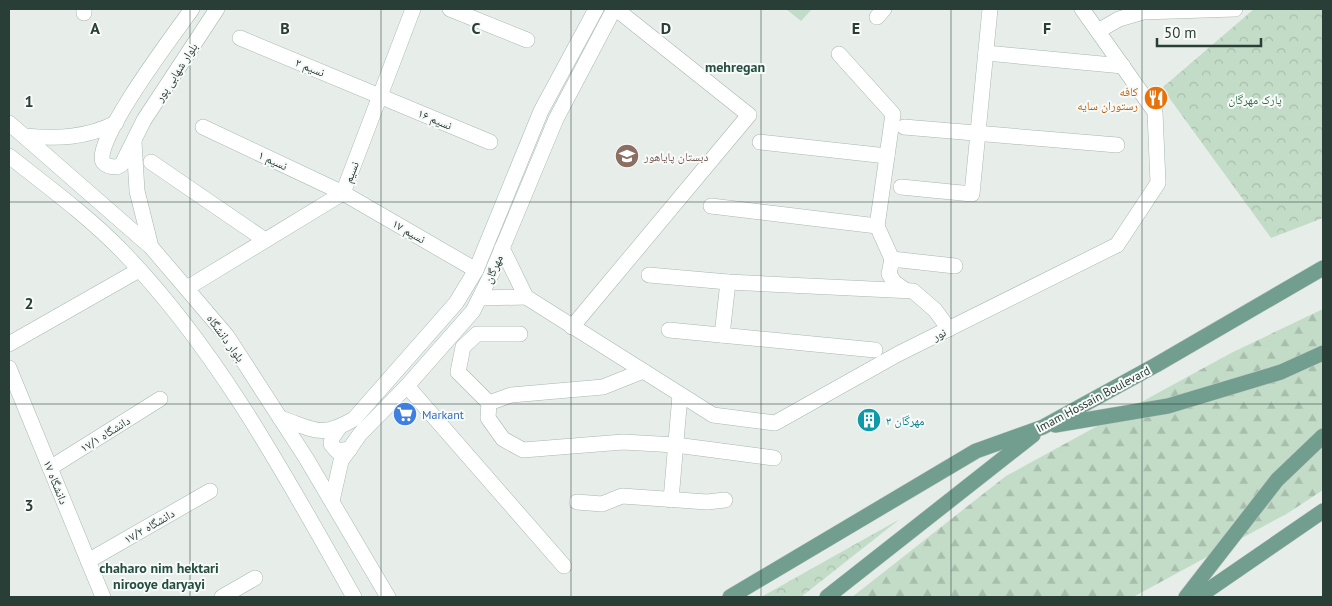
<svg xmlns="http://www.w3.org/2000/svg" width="1332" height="606" viewBox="0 0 1332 606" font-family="'PT Sans','Noto Naskh Arabic',sans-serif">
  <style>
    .forest { fill: url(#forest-firs) }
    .park { fill: url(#park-crowns) }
    .garden { fill: #c3dcc7 }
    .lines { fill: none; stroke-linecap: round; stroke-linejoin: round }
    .street-casing { stroke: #aab6b0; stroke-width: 16 }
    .secondary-casing { stroke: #a7b8b1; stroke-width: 16 }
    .primary-casing { stroke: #c3c9c7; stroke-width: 16 }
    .street { stroke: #fff; stroke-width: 15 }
    .secondary { stroke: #fff; stroke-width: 15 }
    .primary { stroke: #719e8e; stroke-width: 15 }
    .grid { fill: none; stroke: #283e36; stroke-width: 1; stroke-opacity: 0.55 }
    .labels { text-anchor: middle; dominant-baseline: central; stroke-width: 4; stroke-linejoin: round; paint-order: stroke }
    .street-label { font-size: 12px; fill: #283e36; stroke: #f7faf9 }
    .food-label { font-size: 12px; fill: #c56008; stroke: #f7faf9; text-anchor: end }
    .park-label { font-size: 12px; fill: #367148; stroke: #f7faf9 }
    .education-label { font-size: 12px; fill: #785e54; stroke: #f7faf9; text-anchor: start }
    .shop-label { font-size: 12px; fill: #366cbe; stroke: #f7faf9; text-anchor: start }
    .culture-label { font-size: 12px; fill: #0d838f; stroke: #f7faf9; text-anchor: start }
    .neighbourhood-label { font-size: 14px; font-weight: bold; fill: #254e41; stroke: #f7faf9 }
    .grid-label { font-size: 16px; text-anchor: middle; font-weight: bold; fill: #283e36; stroke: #f7faf9; stroke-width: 4; stroke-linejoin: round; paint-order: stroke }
  </style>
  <defs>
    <pattern id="forest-firs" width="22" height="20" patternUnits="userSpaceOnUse" patternTransform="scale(1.25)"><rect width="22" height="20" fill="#c3dcc7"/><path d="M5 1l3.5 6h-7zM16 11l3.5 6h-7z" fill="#a8beac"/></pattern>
    <pattern id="park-crowns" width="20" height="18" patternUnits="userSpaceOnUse" patternTransform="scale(1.25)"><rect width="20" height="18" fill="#c3dcc7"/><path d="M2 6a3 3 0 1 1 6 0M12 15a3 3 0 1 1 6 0" fill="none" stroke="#a8beac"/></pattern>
  </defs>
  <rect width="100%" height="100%" fill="#e7eeea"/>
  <path class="forest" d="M1323,309V490L1288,513L1133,597H852L1006,476L1231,353Z"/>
  <g class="park">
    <path d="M1254,9H1323V218L1271,238L1162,88Z"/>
    <path d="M900,519L801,597H761Z"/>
  </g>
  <path class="garden" d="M786,9H812L801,21Z"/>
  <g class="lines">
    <g class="street-casing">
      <g id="street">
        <path d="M450,9L527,40"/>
        <path d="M84,13V9"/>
        <path d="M877,17L884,9"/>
        <path d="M1098,31L1119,19L1143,12L1235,9"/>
        <path d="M240,38L490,142"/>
        <path d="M986,53L1123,66"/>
        <path d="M839,54L893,114L877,226"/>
        <path d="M203,127L343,193L476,270"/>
        <path d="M904,127L1117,145"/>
        <path d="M760,142L887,156"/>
        <path d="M151,162L265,240"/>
        <path d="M901,187L972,194L990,9"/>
        <path d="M711,206L877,226L892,259"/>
        <path d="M649,275L728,282L913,291L935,310L949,329"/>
        <path d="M187,288L343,193L413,9"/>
        <path d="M905,290L894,282L889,274L892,259L955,266"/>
        <path d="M572,327L749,115L616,9"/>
        <path d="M669,330L875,350"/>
        <path d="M722,335L728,282"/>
        <path d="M9,344L139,270"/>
        <path d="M9,368L103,597"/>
        <path d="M407,386L564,566"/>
        <path d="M489,403L488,418L503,439L523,450L623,442L676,445L774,458"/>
        <path d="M489,403L511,395L603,387L643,371"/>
        <path d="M489,403L458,372L463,347L477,334H520"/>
        <path d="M50,468L160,399"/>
        <path d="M671,500L680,395"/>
        <path d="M577,502L602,504L622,496L707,502L725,500"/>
        <path d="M88,561L210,491"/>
        <path d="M222,597L255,578"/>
      </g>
    </g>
    <g class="secondary-casing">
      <g id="secondary">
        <path d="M192,9C177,30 92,142 103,162C106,166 112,167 117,167L122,164L144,120L217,9"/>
        <path d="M9,123L151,247L227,336L306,458L388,597"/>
        <path d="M25,136C57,139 86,138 116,123"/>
        <path d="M134,142L137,191L151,247"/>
        <path d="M9,156C47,186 88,216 122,251C219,351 286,477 354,597"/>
        <path d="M526,297L713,415L775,423L898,354L1117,245L1158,183L1155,112L1082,9"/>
        <path d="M480,298L526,297L502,248"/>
        <path d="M280,418C314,429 320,439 354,419L456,303L476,270L541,111L596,9"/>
        <path d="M339,428L332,438L331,444L337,451L350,449"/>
        <path d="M332,501L341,461L360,434L407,386L473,311L491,275L556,119L614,9"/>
      </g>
    </g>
    <g class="primary-casing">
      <g id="primary">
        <path d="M1055,425L1168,406L1281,372L1323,353"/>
        <path d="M730,597L976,451L1043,427L1156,365L1323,268"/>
        <path d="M827,597L1033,435"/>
        <path d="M1186,597L1277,480L1323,436"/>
        <path d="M1198,597L1323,511"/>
      </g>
    </g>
    <use href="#street" class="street"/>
    <use href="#secondary" class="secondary"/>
    <use href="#primary" class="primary"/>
  </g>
  <path class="grid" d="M190,9V597M381,9V597M571,9V597M761,9V597M951,9V597M1142,9V597M9,202H1323M9,404H1323"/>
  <defs>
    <g id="restaurant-disc" transform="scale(1.25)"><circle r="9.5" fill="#e8710a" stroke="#f7faf9"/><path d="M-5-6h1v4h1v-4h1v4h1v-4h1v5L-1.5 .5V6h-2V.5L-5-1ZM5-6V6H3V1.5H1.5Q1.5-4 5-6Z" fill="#fff"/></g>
    <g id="school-disc" transform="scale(1.25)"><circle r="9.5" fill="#8d6e63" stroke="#f7faf9"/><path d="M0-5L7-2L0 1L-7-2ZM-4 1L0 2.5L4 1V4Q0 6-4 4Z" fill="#fff"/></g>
    <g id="supermarket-disc" transform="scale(1.25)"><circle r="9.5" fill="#3f7fe0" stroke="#f7faf9"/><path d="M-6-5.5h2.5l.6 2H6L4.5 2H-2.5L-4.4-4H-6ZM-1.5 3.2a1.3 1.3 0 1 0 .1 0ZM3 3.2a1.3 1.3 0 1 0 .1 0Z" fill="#fff"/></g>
    <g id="building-disc" transform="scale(1.25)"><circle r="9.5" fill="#0f9aa8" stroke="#f7faf9"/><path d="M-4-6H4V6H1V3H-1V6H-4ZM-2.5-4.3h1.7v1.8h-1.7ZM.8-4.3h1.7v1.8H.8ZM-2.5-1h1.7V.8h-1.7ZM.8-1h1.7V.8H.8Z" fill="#fff"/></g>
  </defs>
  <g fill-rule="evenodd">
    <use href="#restaurant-disc" x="1156" y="98"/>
    <use href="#school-disc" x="627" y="156"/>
    <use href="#supermarket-disc" x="405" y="414"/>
    <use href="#building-disc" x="869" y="420"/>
  </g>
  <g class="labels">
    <g class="street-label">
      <text transform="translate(310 67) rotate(22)">نسیم ۲</text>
      <text transform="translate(176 72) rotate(-57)">بلوار شهابی پور</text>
      <text transform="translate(435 119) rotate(23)">نسیم ۱۶</text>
      <text transform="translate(273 160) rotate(25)">نسیم ۱</text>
      <text transform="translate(351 172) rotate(-69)">نسیم</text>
      <text transform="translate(409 231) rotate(30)">نسیم ۱۷</text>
      <text transform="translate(493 269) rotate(-66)">مهرگان</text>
      <text transform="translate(939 334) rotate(-26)">نور</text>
      <text transform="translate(226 338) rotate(54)">بلوار دانشگاه</text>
      <text transform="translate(1093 399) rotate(-28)">Imam Hossain Boulevard</text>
      <text transform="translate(105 434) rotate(-32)">دانشگاه ۱۷/۱</text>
      <text transform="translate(56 482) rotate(68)">دانشگاه ۱۷</text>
      <text transform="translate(149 526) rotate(-30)">دانشگاه ۱۷/۲</text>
    </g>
    <g class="food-label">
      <text x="1138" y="91">کافه<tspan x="1138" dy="14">رستوران سایه</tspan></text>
    </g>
    <g class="park-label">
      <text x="1255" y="99">پارک مهرگان</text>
    </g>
    <g class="education-label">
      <text x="644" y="156">دبستان پایاهور</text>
    </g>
    <g class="shop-label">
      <text x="422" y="414">Markant</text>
    </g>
    <g class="culture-label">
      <text x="886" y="420">مهرگان ۳</text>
    </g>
    <g class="neighbourhood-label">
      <text x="735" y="67">mehregan</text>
      <text x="159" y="568">chaharo nim hektari<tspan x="159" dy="16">nirooye daryayi</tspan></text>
    </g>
  </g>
  <g class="grid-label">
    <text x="95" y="34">A</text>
    <text x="285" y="34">B</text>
    <text x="476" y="34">C</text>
    <text x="666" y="34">D</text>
    <text x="856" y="34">E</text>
    <text x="1047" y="34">F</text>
    <text x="29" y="107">1</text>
    <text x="29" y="309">2</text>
    <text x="29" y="511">3</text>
  </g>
  <rect width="1332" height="606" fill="none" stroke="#283e36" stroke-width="20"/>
  <path d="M1157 38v8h104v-8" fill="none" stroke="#283e36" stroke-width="2.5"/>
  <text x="1164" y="38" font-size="15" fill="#283e36" stroke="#f7faf9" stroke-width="4" paint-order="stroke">50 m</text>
</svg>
